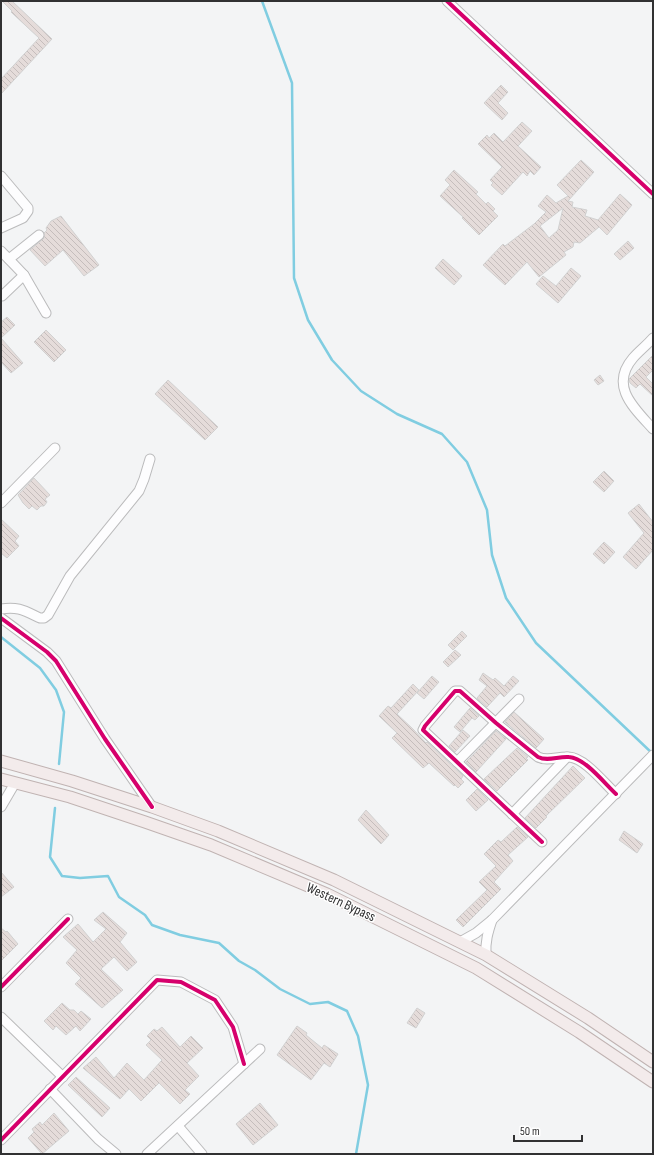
<svg xmlns="http://www.w3.org/2000/svg" width="654" height="1155" viewBox="0 0 654 1155" font-family="'Sofia Sans Condensed',sans-serif">
  <style>
    .lines { fill: none; stroke-linecap: round; stroke-linejoin: round }
    .stream { stroke: #80cde1; stroke-width: 2.5 }
    .building { fill: url(#building-back-hatch); stroke: #d1d1d1; fill-rule: evenodd }
    .minor-casing { stroke: #bbbbbc; stroke-width: 11 }
    .major-casing { stroke: #c0b3b2; stroke-width: 13 }
    .minor { stroke: #fdfdfe; stroke-width: 9 }
    .major { stroke: #f3ebeb; stroke-width: 11 }
    .cycleway-casing { stroke: #fff; stroke-width: 6 }
    .cycleway { stroke: #d6006c; stroke-width: 4 }
    .labels { text-anchor: middle; dominant-baseline: central; stroke-width: 3; stroke-linejoin: round; paint-order: stroke }
    .street-label { font-size: 14px; fill: #313132; stroke: #fff }
  </style>
  <defs>
    <pattern id="building-back-hatch" width="6" height="6" patternUnits="userSpaceOnUse"><rect width="6" height="6" fill="#e5dcda"/><path d="M-1 5l2 2M0 0l6 6M5-1l2 2" fill="none" stroke="#c5bdbc"/></pattern>
  </defs>
  <rect width="100%" height="100%" fill="#f3f4f5"/>
  <g class="lines">
    <g class="stream">
      <path d="M262,1L292,83L294,278L308,320L332,360L361,391L397,414L442,434L467,462L487,510L492,555L506,598L536,643L653,754"/>
      <path d="M1,637L40,668L56,690L64,712L59,764"/>
      <path d="M55,808L50,857L62,876L80,878L108,876L119,897L145,915L152,925L180,935L219,943L239,961L255,970L280,989L310,1004L328,1002L347,1011L358,1036L368,1085L356,1154"/>
    </g>
  </g>
  <g class="building">
    <path d="M2,1H12L52,39L1,94V79L39,38L11,12L12,11Z"/>
    <path d="M501,85L508,92L498,103L508,113L502,120L484,103Z"/>
    <path d="M522,122L532,131L518,146L541,167L534,175L530,171L527,176L523,172L502,195L491,185L493,183L490,180L502,167L478,144L487,135L489,138L494,133L503,142Z"/>
    <path d="M581,160L594,172L568,201L573,202L572,207L587,210L585,216L598,220L620,194L632,205L607,235L599,227L580,243L574,242L573,247L564,252L566,255L539,277L527,262L505,285L483,265L503,244L505,246L534,224L546,212L538,206L547,195L556,203L568,196L557,185ZM563,208L558,230L549,238L540,226Z"/>
    <path d="M454,170L478,192L476,194L486,204L488,202L495,209L493,211L498,216L479,235L462,218L463,217L440,196L450,185L445,180Z"/>
    <path d="M61,216L99,265L84,276L63,250L45,266L30,250L44,238V233L47,230L46,228L51,221Z"/>
    <path d="M628,241L634,248L620,260L614,254Z"/>
    <path d="M443,259L462,276L454,285L435,268Z"/>
    <path d="M571,268L581,276L558,303L536,284L543,276L556,286Z"/>
    <path d="M7,317L15,325L1,338L23,363L11,373L1,362V322Z"/>
    <path d="M46,330L66,350L54,362L34,342Z"/>
    <path d="M653,355V370L646,377L653,384V396L640,384L636,388L630,383L629,379Z"/>
    <path d="M600,375L604,381L598,385L594,380Z"/>
    <path d="M168,380L218,427L205,440L155,394Z"/>
    <path d="M604,471L614,481L604,492L593,482Z"/>
    <path d="M34,478L50,495L45,499L47,502L44,506H41L37,510L32,506L29,509L23,503L18,495Z"/>
    <path d="M639,504L653,522V550L636,569L623,557L644,533L628,513Z"/>
    <path d="M1,519L19,536L15,541L19,546L7,558L1,553Z"/>
    <path d="M604,542L615,552L604,564L593,554Z"/>
    <path d="M462,631L467,636L453,650L448,645Z"/>
    <path d="M455,650L461,655L448,667L443,662Z"/>
    <path d="M483,673L493,680L495,678L504,686L513,676L519,681L504,697L500,693L487,707L477,698L487,686L479,680Z"/>
    <path d="M432,676L439,682L424,699L417,693Z"/>
    <path d="M413,684L419,690L397,714L413,729L426,743L427,742L463,776L461,779L464,782L458,788L455,785L454,786L429,763L423,768L392,738L397,733L379,716L388,706L391,708Z"/>
    <path d="M470,708L479,716L475,720L472,718L460,732L454,727Z"/>
    <path d="M514,712L544,739L536,748L505,722Z"/>
    <path d="M463,730L470,736L455,752L449,746Z"/>
    <path d="M496,731L506,739L476,772L466,762Z"/>
    <path d="M517,748L528,757L526,758L528,760L497,791L484,779Z"/>
    <path d="M573,766L585,778L546,816L547,817L536,828L525,818Z"/>
    <path d="M477,789L488,800L476,811L466,800Z"/>
    <path d="M366,810L389,835L381,844L358,820Z"/>
    <path d="M517,827L528,837L508,855L513,861L494,882L501,889L463,927L456,920L487,890L479,882L496,866L484,854L498,840L501,842Z"/>
    <path d="M624,831L643,844L637,853L619,840Z"/>
    <path d="M1,872L14,887L1,897Z"/>
    <path d="M103,912L127,933L120,942L137,962L127,971L114,957L101,969L123,990L102,1008L75,984L81,978L66,963L77,950L63,937L78,924L93,942L106,929L94,920Z"/>
    <path d="M1,928L6,932L7,931L18,944L1,961Z"/>
    <path d="M62,1003L70,1010H74L78,1014L81,1011L91,1019L80,1031L76,1026L66,1035L56,1026L53,1030L44,1021Z"/>
    <path d="M417,1008L425,1013L416,1028L407,1023Z"/>
    <path d="M297,1026L307,1033L306,1035L322,1048L324,1045L338,1054L330,1067L324,1063L311,1080L277,1055Z"/>
    <path d="M162,1027L180,1047L191,1036L203,1048L187,1063L199,1076L185,1090L190,1094L180,1104L159,1083L141,1101L129,1089L120,1099L83,1068L96,1057L114,1078L127,1063L144,1080L162,1060L146,1045L151,1040L147,1036L154,1029L157,1031Z"/>
    <path d="M76,1077L110,1108L102,1117L68,1085Z"/>
    <path d="M260,1103L278,1125L253,1145L236,1124Z"/>
    <path d="M54,1113L69,1131L42,1154L28,1138L34,1132L32,1129L40,1122L42,1125Z"/>
  </g>
  <g class="lines">
    <g class="minor-casing">
      <g id="minor">
        <path d="M447,1L653,194"/>
        <path d="M1,176L28,208V211L23,218L1,228"/>
        <path d="M1,251L24,275L46,313"/>
        <path d="M9,259L39,235"/>
        <path d="M2,296L24,275"/>
        <path d="M653,338C647,345 639,351 633,358C609,386 634,408 653,429"/>
        <path d="M1,503L55,448"/>
        <path d="M1,609C18,606 25,611 40,618H44L48,615L70,576L139,491L144,479L150,459"/>
        <path d="M1,618L47,652L56,661L105,739L152,807"/>
        <path d="M457,762L519,699"/>
        <path d="M1,807L15,783"/>
        <path d="M512,814L567,757"/>
        <path d="M542,842L423,730L425,726L455,691H460L496,723L538,757C548,762 558,756 569,757C585,758 604,783 616,794"/>
        <path d="M460,942L476,933L492,920L653,755"/>
        <path d="M486,955C485,942 488,932 492,920"/>
        <path d="M1,987L68,919"/>
        <path d="M1,1017L63,1077"/>
        <path d="M50,1089L98,1139L116,1154"/>
        <path d="M178,1126L202,1154"/>
        <path d="M1,1140L157,980L181,982L215,1000L233,1027L244,1064"/>
        <path d="M147,1154L260,1049"/>
      </g>
    </g>
    <g class="major-casing">
      <g id="major">
        <path d="M1,761L72,781L152,807L218,831L334,880L486,955L588,1018L653,1062"/>
        <path d="M1,779L70,797L145,822L211,845L327,894L476,968L579,1032L653,1082"/>
      </g>
    </g>
    <use href="#minor" class="minor"/>
    <use href="#major" class="major"/>
    <g class="cycleway-casing">
      <g id="cycleway">
        <path d="M447,1L653,194"/>
        <path d="M1,618L47,652L56,661L105,739L152,807"/>
        <path d="M542,842L423,730L425,726L455,691H460L496,723L538,757C548,762 558,756 569,757C585,758 604,783 616,794"/>
        <path d="M1,987L68,919"/>
        <path d="M1,1140L157,980L181,982L215,1000L233,1027L244,1064"/>
      </g>
    </g>
    <use href="#cycleway" class="cycleway"/>
  </g>
  <g class="labels">
    <g class="street-label">
      <text transform="translate(341 902) rotate(25)">Western Bypass</text>
    </g>
  </g>
  <rect width="654" height="1155" fill="none" stroke="#313132" stroke-width="4"/>
  <path d="M514 1135v6h68v-6" fill="none" stroke="#313132" stroke-width="2"/>
  <text x="520" y="1135" font-size="12" fill="#313132" stroke="#ffffff" stroke-width="3" paint-order="stroke">50 m</text>
</svg>
